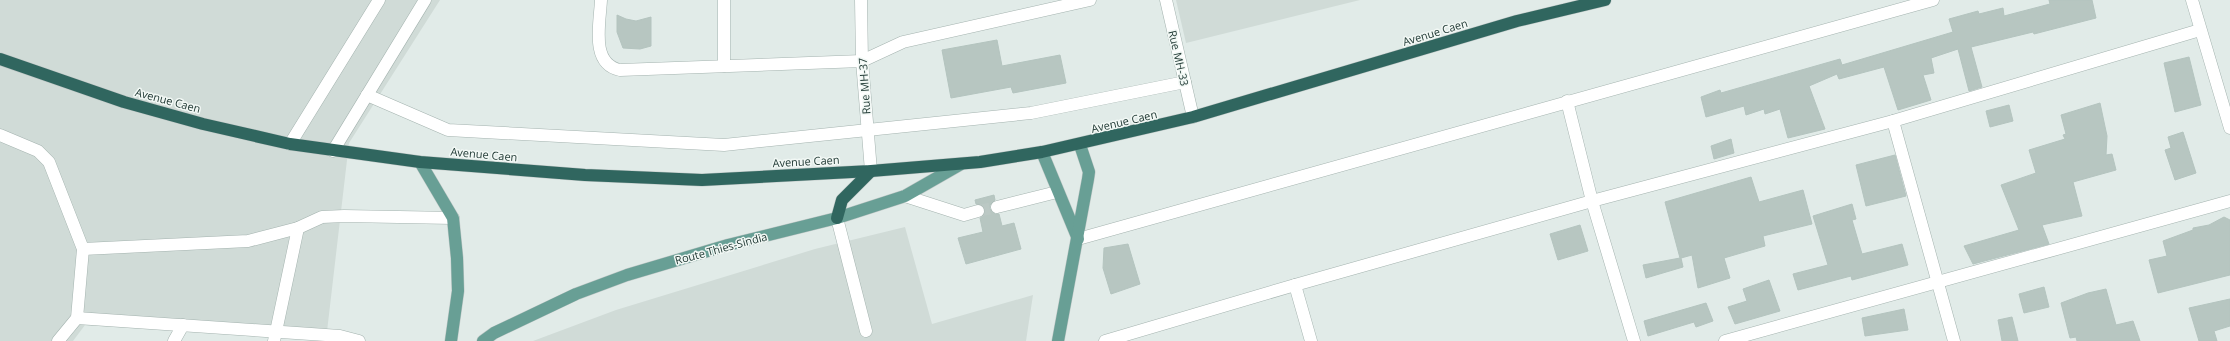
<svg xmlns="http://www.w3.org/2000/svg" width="2230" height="341" viewBox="0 0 2230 341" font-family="'Open Sans',sans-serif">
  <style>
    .built { fill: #d0dbd7 }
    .building { fill: #b7c6c1; stroke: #b4c4bf }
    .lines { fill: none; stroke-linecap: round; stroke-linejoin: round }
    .minor-tunnel { stroke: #bbc8c4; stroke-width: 12; stroke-dasharray: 12 6; stroke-linecap: butt }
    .minor-casing { stroke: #a4b3af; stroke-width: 13 }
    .major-casing { stroke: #c1c8c7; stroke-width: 13 }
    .highway-casing { stroke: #c1c8c7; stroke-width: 13 }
    .minor { stroke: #fff; stroke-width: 12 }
    .major { stroke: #689f95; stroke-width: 12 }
    .highway { stroke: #30665f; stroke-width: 12 }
    .labels { text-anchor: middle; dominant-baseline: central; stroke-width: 3; stroke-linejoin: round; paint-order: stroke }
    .street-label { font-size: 11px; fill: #223b36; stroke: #f2f8f5 }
  </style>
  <rect width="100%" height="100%" fill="#e1ebe8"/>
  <g class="built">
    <path d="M0,0H440L349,143L326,340L85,325L73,341H0Z"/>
    <path d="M1176,0H1360L1186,43Z"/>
    <path d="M905,227L932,324L1033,295L1026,341H533L616,310L815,249Z"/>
  </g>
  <g class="building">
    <path d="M2049,0H2092L2096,18L2034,34L2033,32L1971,47L1982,87L1969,91L1958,49L1931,58L1934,73L1923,75L1931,100L1898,110L1884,67L1839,79L1837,74L1809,86L1825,129L1788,138L1780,109L1765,114L1764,109L1746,115L1744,106L1706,117L1701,97L1720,90L1721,93L1840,59L1842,65L1953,32L1949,19L1978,11L1979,14L2003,8L2004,16L2050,4Z"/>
    <path d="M617,15L626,19L636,21L651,17V46L640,49L623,48L617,32Z"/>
    <path d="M997,40L1002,66L1060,55L1066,83L1013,93L1011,87L951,98L942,50Z"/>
    <path d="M2189,57L2201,105L2175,112L2164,63Z"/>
    <path d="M2100,103L2107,136L2106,155L2112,154L2116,170L2073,182L2082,216L2042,225L2049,244L1973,264L1964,246L2019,230L2001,185L2036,173L2029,150L2065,139L2063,135L2066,134L2061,115Z"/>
    <path d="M2009,105L2013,121L1990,127L1986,111Z"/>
    <path d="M2183,132L2196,173L2175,180L2165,150L2171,148L2168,137Z"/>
    <path d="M1731,139L1734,153L1714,159L1711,146Z"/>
    <path d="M1895,155L1906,196L1866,206L1856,165Z"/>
    <path d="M1751,177L1759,202L1803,190L1812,224L1763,236L1765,246L1724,258L1730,278L1698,288L1692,255L1681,258L1683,267L1646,278L1643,265L1680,258L1665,202Z"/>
    <path d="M994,195L995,200L990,205V209L995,214H999L1002,226L1014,223L1021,249L966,264L958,238L983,232L980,218L984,216L985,209L983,205L976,204L975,200Z"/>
    <path d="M1852,204L1856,219L1852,220L1862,254L1902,244L1908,265L1852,280L1851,276L1798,290L1793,274L1828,265L1813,216Z"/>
    <path d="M2224,217L2230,220V275L2158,293L2149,260L2167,256L2163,241L2193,230V228L2209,225Z"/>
    <path d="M1580,225L1588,251L1558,260L1550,234Z"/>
    <path d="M1128,244L1140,284L1111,294L1103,268L1104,248Z"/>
    <path d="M1769,280L1780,311L1735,324L1728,307L1747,301L1743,289Z"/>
    <path d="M2044,287L2049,307L2024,313L2019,294Z"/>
    <path d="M2106,289L2116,325L2133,321L2140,341H2077L2076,337L2070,338L2061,303L2088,293Z"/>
    <path d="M2230,299V326L2214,331L2217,341H2199L2189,308Z"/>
    <path d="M1706,303L1713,321L1696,327L1694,322L1648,336L1644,321Z"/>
    <path d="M1904,309L1908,330L1865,336L1862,318Z"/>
    <path d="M2012,317L2018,341H2002L1998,320Z"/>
  </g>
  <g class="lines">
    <path class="minor-tunnel" d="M978,211L997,207"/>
    <g class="minor-casing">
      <g id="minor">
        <path d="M601,0C600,23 590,64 620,70L862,61L903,42L1090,0"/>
        <path d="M861,0L862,61L871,171"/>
        <path d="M1166,0L1193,117"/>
        <path d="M2192,0L2230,128"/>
        <path d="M724,66V0"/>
        <path d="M367,95L448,130L724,145L1031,113L1185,82"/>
        <path d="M1567,101L1592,201L1634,341"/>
        <path d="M1893,121L1954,341"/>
        <path d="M0,135L38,151L49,162L83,249L77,318L58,341"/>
        <path d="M290,144L379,0"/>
        <path d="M333,151L425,0"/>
        <path d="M905,196L964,215L978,211"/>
        <path d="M997,207L1057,192"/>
        <path d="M837,218L866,331"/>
        <path d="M1078,239L1933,0"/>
        <path d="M83,249L248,241L298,228L322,217L344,216L453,218"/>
        <path d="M1295,285L1311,341"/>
        <path d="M77,318L340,336L359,341"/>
        <path d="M174,341L183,325"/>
        <path d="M274,341L298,228"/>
        <path d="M1105,341L1295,285L1592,201L1893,121L2200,30"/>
        <path d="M1725,341L2230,201"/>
      </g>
    </g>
    <g class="major-casing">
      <g id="major">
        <path d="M1042,152L1078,239"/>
        <path d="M420,162L453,218L457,258L458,291L451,341"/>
        <path d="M483,341L494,333L576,294L627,275L728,245L837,218L905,196L961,164"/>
        <path d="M1058,341L1088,179L1089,172L1080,145"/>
      </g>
    </g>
    <g class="highway-casing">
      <g id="highway">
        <path d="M0,59L124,102L203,124L290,144L420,162L585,175L702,180L871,171L980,162L1042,152L1193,117L1517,21L1605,0"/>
        <path d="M837,218L842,200L871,171"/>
      </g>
    </g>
    <use href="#minor" class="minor"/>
    <use href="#major" class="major"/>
    <use href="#highway" class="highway"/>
  </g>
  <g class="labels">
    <g class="street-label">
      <text transform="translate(1435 32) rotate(-17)">Avenue Caen</text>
      <text transform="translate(1179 58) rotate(77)">Rue MH-33</text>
      <text transform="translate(864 86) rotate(-94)">Rue MH-37</text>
      <text transform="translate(168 100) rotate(15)">Avenue Caen</text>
      <text transform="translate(1124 121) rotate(-13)">Avenue Caen</text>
      <text transform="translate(484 154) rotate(5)">Avenue Caen</text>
      <text transform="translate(806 161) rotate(-3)">Avenue Caen</text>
      <text transform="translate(721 248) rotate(-15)">Route Thies-Sindia</text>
    </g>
  </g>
</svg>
